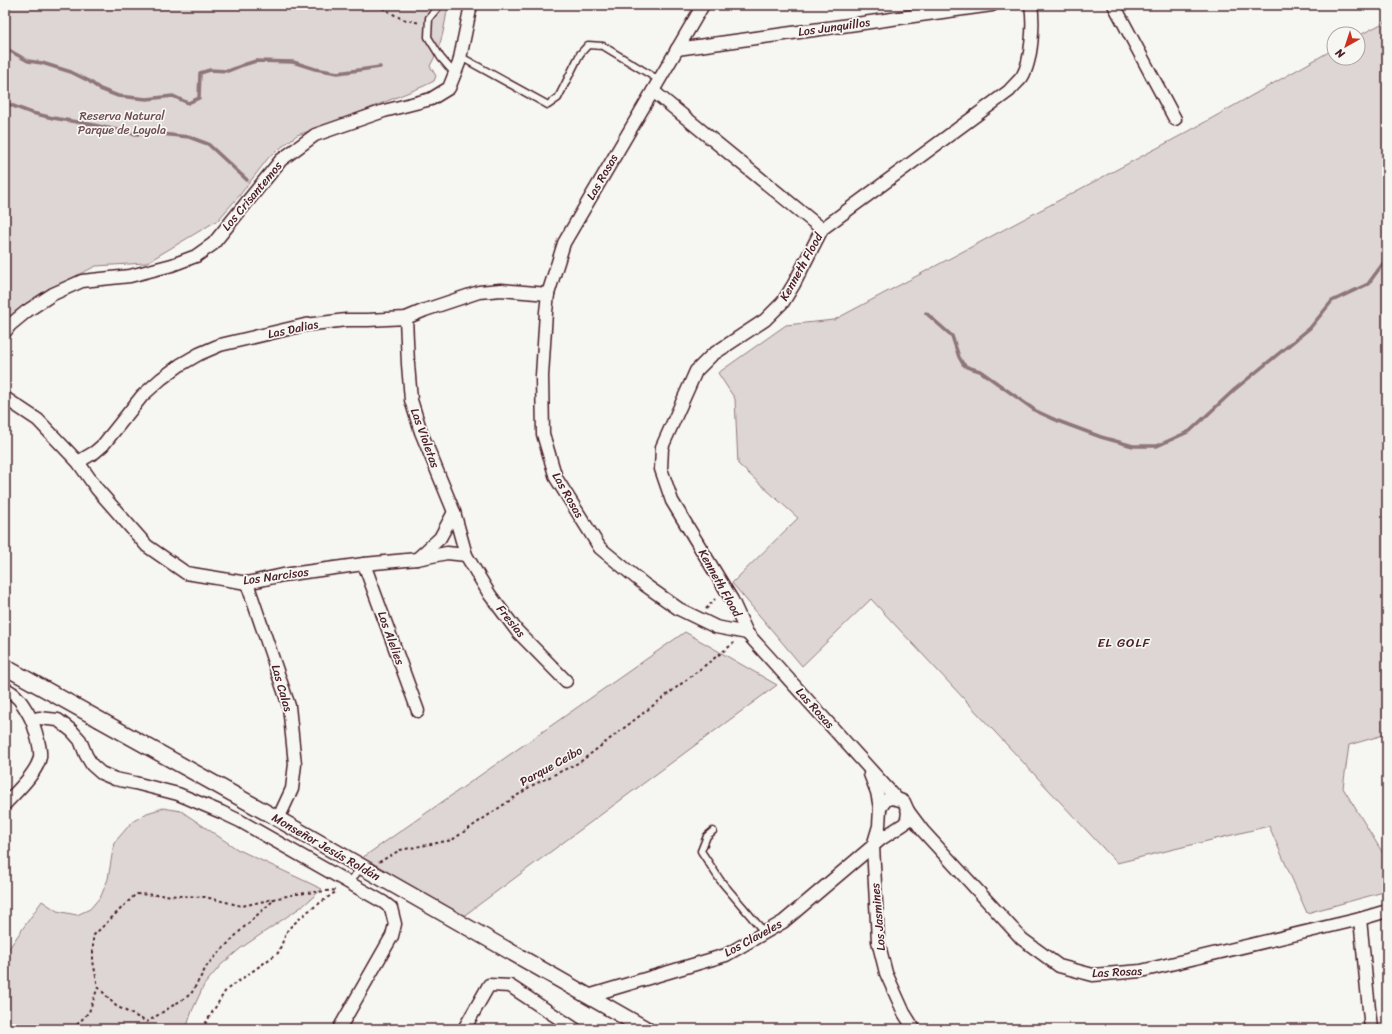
<svg xmlns="http://www.w3.org/2000/svg" width="1392" height="1034" viewBox="0 0 1392 1034" font-family="Sriracha,sans-serif">
  <style>
    .green { fill: #ddd6d5; stroke: #947a80 }
    .lines { fill: none; stroke-linecap: round; stroke-linejoin: round }
    .stream { stroke: #8e747a; stroke-width: 3.5 }
    .service-casing { stroke: #4a1f2b; stroke-width: 9 }
    .minor-casing { stroke: #4a1f2b; stroke-width: 15 }
    .tertiary-casing { stroke: #4a1f2b; stroke-width: 18 }
    .path { stroke: #4a1f2b; stroke-width: 2; stroke-dasharray: 3 3; stroke-linecap: butt }
    .service { stroke: #f6f6f2; stroke-width: 6 }
    .minor { stroke: #f6f6f2; stroke-width: 12 }
    .tertiary { stroke: #f6f6f2; stroke-width: 15 }
    .labels { text-anchor: middle; dominant-baseline: central; stroke-width: 3.5; stroke-linejoin: round; paint-order: stroke }
    .street-label { font-size: 12px; fill: #4a1f2b; stroke: #f6f6f2 }
    .park-label { font-size: 12px; fill: #6f4d56; stroke: #f6f6f2 }
    .neighbourhood-label { font-size: 13px; letter-spacing: 1px; fill: #4a1f2b; stroke: #f6f6f2 }
  </style>
  <rect width="100%" height="100%" fill="#f6f6f2"/>
  <filter id="ink" filterUnits="userSpaceOnUse"><feTurbulence type="fractalNoise" baseFrequency=".025" numOctaves="2"/><feDisplacementMap in="SourceGraphic" scale="8" xChannelSelector="R" yChannelSelector="G"/><feConvolveMatrix kernelMatrix="1 2 1 2 8 2 1 2 1" color-interpolation-filters="sRGB"/></filter>
  <g filter="url(#ink)">
    <g class="green">
      <path d="M5,5H448C444,29 442,44 430,66L436,76L434,81L424,86L326,126L297,135L269,157L239,196L218,220L146,263L96,266L48,290L5,320Z"/>
      <path d="M1387,21V734L1349,745L1343,788L1387,860V891L1307,913L1269,826L1117,863L871,599L802,666L732,583L798,518L738,464L735,399L718,373L786,325L834,320L1191,130L1334,49V58H1358V36Z"/>
      <path d="M685,632L777,685L462,917L362,858Z"/>
      <path d="M163,808L181,811L237,849L322,889L304,905L241,948L221,965L204,985L192,1011L186,1029H5V954L42,901L57,911L77,915L90,909L101,896L108,879L114,843L132,822L147,813Z"/>
    </g>
    <g class="lines">
      <g class="stream">
        <path d="M5,48L28,61L42,63L71,72L89,81L100,89L118,96L147,99L173,96L188,103L199,98L200,73L210,70L228,71L243,65L256,61L293,62L315,69L338,73L380,67"/>
        <path d="M5,103L32,113L53,118L89,124L136,134H161L189,137L208,144L247,180"/>
        <path d="M926,313L952,336L959,357L963,364L967,367L980,371L1036,411L1058,421L1101,437L1133,446H1157L1190,431L1234,390L1310,328L1332,301L1368,284L1387,258"/>
      </g>
      <g class="service-casing">
        <g id="service">
          <path d="M440,5L429,18L428,37L441,58L455,74"/>
          <path d="M461,57L548,105L558,98L580,54L588,45L603,46L659,80"/>
          <path d="M713,831L707,836L701,851L720,880L765,933"/>
          <path d="M349,882L362,867"/>
        </g>
      </g>
      <g class="minor-casing">
        <g id="minor">
          <path d="M703,5L564,243L548,294L546,312L542,376L543,434L556,478L600,548L645,585L679,609L716,627L747,633"/>
          <path d="M1114,5L1175,119"/>
          <path d="M677,49L992,5"/>
          <path d="M653,91L822,229"/>
          <path d="M406,318L408,364L411,400L421,432L454,512L466,555L490,595L517,631L566,681"/>
          <path d="M5,332L10,325L27,311L53,294L82,281L130,276L172,265L196,256L213,244L281,160L315,135L384,111L431,99L449,88L459,63L471,5"/>
          <path d="M5,398L38,420L78,462L97,489L147,546L186,573L247,583L283,575L364,564L417,559L440,538L454,512"/>
          <path d="M78,462L95,452L103,445L142,396L161,379L180,365L199,354L220,345L305,325L346,320H368L406,318L425,310L479,292L501,290L548,294"/>
          <path d="M417,559L447,553L466,555"/>
          <path d="M364,564L418,711"/>
          <path d="M247,583L289,706L295,764L292,789L278,819"/>
          <path d="M5,689C17,694 22,703 28,713C32,720 34,726 36,733C38,741 41,749 40,757C37,773 16,792 5,804"/>
          <path d="M32,720L39,718L58,720L72,731L80,740L86,755L92,765L101,773L115,779L135,783L178,794L221,812L240,821L383,902L391,908L395,924L392,936L339,1029"/>
          <path d="M870,774L877,792L880,808L879,826L873,846L878,941L886,973L904,1013L914,1029"/>
          <path d="M896,798L747,633L732,600L672,501L661,469L662,447L696,371L712,355L765,320L783,302L794,284L822,229L1009,91C1013,86 1018,82 1022,77C1032,61 1034,23 1031,5"/>
          <path d="M908,811L923,831L1022,939L1059,966L1093,975L1141,971L1360,919L1387,911"/>
          <path d="M1360,919L1371,1029"/>
          <path d="M588,996L726,955L783,922L881,839L904,824L907,820L908,811L904,802L900,800L891,798L886,800L880,808"/>
          <path d="M464,1029L489,985L510,986L575,1029"/>
        </g>
      </g>
      <g class="tertiary-casing">
        <path id="tertiary" d="M5,667L278,819L646,1029"/>
      </g>
      <g class="path">
        <path d="M377,5L402,19L420,23"/>
        <path d="M706,609L715,599"/>
        <path d="M379,862L400,850L452,840L531,786L580,762L734,643"/>
        <path d="M98,987L116,1006L147,1022L191,994L208,964L243,928L275,899"/>
        <path d="M73,1029L89,1012L98,987L93,961V936L136,894L205,897L242,906L296,894L337,890"/>
        <path d="M202,1029L226,990L278,953L288,929L307,912L337,891"/>
      </g>
      <use href="#service" class="service"/>
      <use href="#minor" class="minor"/>
      <use href="#tertiary" class="tertiary"/>
    </g>
  </g>
  <g class="labels">
    <g class="street-label">
      <text transform="translate(834 27) rotate(-8)">Los Junquillos</text>
      <text transform="translate(602 177) rotate(-60)">Las Rosas</text>
      <text transform="translate(252 196) rotate(-50)">Los Crisantemos</text>
      <text transform="translate(801 267) rotate(-61)">Kenneth Flood</text>
      <text transform="translate(293 329) rotate(-12)">Las Dalias</text>
      <text transform="translate(425 438) rotate(70)">Las Violetas</text>
      <text transform="translate(568 495) rotate(60)">Las Rosas</text>
      <text transform="translate(276 576) rotate(-8)">Los Narcisos</text>
      <text transform="translate(720 583) rotate(61)">Kenneth Flood</text>
      <text transform="translate(511 621) rotate(51)">Fresias</text>
      <text transform="translate(391 638) rotate(70)">Los Alelies</text>
      <text transform="translate(282 688) rotate(74)">Las Calas</text>
      <text transform="translate(815 708) rotate(48)">Las Rosas</text>
      <text transform="translate(551 766) rotate(-29)">Parque Ceibo</text>
      <text transform="translate(326 847) rotate(30)">Monseñor Jesús Roldán</text>
      <text transform="translate(878 917) rotate(-95)">Los Jasmines</text>
      <text transform="translate(753 938) rotate(-29)">Los Claveles</text>
      <text transform="translate(1117 972) rotate(-3)">Las Rosas</text>
    </g>
    <g class="park-label">
      <text x="122" y="116">Reserva Natural<tspan x="122" dy="14">Parque de Loyola</tspan></text>
    </g>
    <g class="neighbourhood-label">
      <text x="1124" y="642">EL GOLF</text>
    </g>
  </g>
  <rect width="1392" height="1034" fill="none" stroke="#f6f6f2" stroke-width="20"/>
  <rect x="10" y="10" width="1372" height="1014" fill="none" stroke="#4a1f2b" stroke-width="1.5" filter="url(#ink)"/>
  <g transform="translate(1346 46) rotate(219)"><circle r="19" fill="#f6f6f2" stroke="#b1a0a2"/>
  <path d="M0-3L7 15L0 10L-7 15Z" fill="#c8321e"/>
  <text y="-6" font-size="11" font-weight="bold" text-anchor="middle" fill="#4a1f2b">N</text>
  </g>
</svg>
